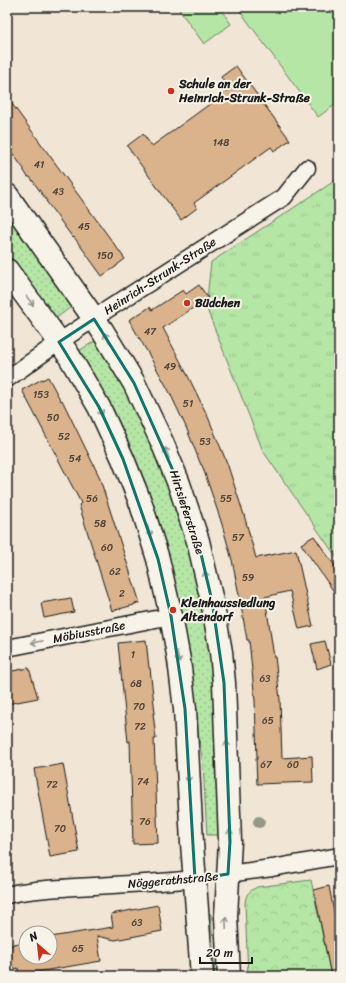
<svg xmlns="http://www.w3.org/2000/svg" width="346" height="983" viewBox="0 0 346 983" font-family="Sriracha,sans-serif">
  <style>
    .grass { fill: url(#grass-dots); stroke: #688161 }
    .forest { fill: url(#forest-crowns); stroke: #688161 }
    .park { fill: url(#park-tufts); stroke: #688161 }
    .garden { fill: #b5e6a6; stroke: #688161 }
    .building { fill: #dab28b; stroke: #1c1c1c }
    .lines { fill: none; stroke-linecap: round; stroke-linejoin: round }
    .street-casing { stroke: #1c1c1c; stroke-width: 19 }
    .secondary-casing { stroke: #1c1c1c; stroke-width: 25 }
    .street { stroke: #f7f3e8; stroke-width: 16 }
    .secondary { stroke: #f7f3e8; stroke-width: 22 }
    .tree { fill: #959886 }
    .oneway { stroke: #94928c }
    .marked { fill: none; stroke: #0f766e; stroke-width: 3; stroke-linejoin: round }
    .poi-dot { fill: #c8321e; stroke: #f7f3e8; stroke-width: 1.5 }
    .labels { text-anchor: middle; dominant-baseline: central; stroke-width: 4; stroke-linejoin: round; paint-order: stroke }
    .number-label { font-size: 10px; fill: #4c4238 }
    .poi-label { font-size: 12px; font-weight: bold; fill: #1c1c1c; stroke: #f7f3e8; text-anchor: start }
    .street-label { font-size: 12px; fill: #1c1c1c; stroke: #f7f3e8 }
  </style>
  <defs>
    <pattern id="grass-dots" width="8" height="8" patternUnits="userSpaceOnUse"><rect width="8" height="8" fill="#b5e6a6"/><path d="M2 2h.1M6 6h.1" fill="none" stroke="#9bc58e" stroke-width="1.8" stroke-linecap="round"/></pattern>
    <pattern id="forest-crowns" width="20" height="18" patternUnits="userSpaceOnUse"><rect width="20" height="18" fill="#b5e6a6"/><path d="M2 6a3 3 0 1 1 6 0M12 15a3 3 0 1 1 6 0" fill="none" stroke="#9bc58e"/></pattern>
    <pattern id="park-tufts" width="24" height="20" patternUnits="userSpaceOnUse"><rect width="24" height="20" fill="#b5e6a6"/><path d="M3 7l-1-3M5 7V3M7 7l1-3M15 17l-1-3M17 17v-4M19 17l1-3" fill="none" stroke="#9bc58e"/></pattern>
  </defs>
  <rect width="100%" height="100%" fill="#f1e6d5"/>
  <filter id="ink" filterUnits="userSpaceOnUse"><feTurbulence type="fractalNoise" baseFrequency=".025" numOctaves="2"/><feDisplacementMap in="SourceGraphic" scale="8" xChannelSelector="R" yChannelSelector="G"/><feConvolveMatrix kernelMatrix="1 2 1 2 8 2 1 2 1" color-interpolation-filters="sRGB"/></filter>
  <g filter="url(#ink)">
    <g class="grass">
      <path d="M7,210L75,304L55,319L7,255Z"/>
      <path d="M98,339L124,383L167,476L188,539L213,652L219,835H207L203,765L186,651L77,352Z"/>
      <path d="M207,914H211L215,976H211Z"/>
    </g>
    <path class="forest" d="M311,880L331,976H248L245,903C246,894 248,892 257,887Z"/>
    <path class="park" d="M339,178V561L263,451L206,307L211,262Z"/>
    <g class="garden">
      <path d="M177,7H219L231,24L204,44Z"/>
      <path d="M237,7H339V102L318,117Z"/>
    </g>
    <g class="building">
      <path d="M236,66L290,140L274,151L271,147L194,203L197,208L181,220L127,146L143,134L152,146L229,90L221,77Z"/>
      <path d="M7,97L125,259L117,265V266L102,276L74,237L73,238L46,201H47L30,177H28L24,171V169L7,146Z"/>
      <path d="M199,285L208,298L163,328L190,380L208,417L227,463L244,515L256,558L296,550L313,626L299,629L290,591L265,597L274,657H275L280,699L282,758L312,756L313,782L257,784L256,759H257L255,701L249,640H247L240,600L232,560L221,521L202,465H201L186,427L169,391L149,355L129,320L150,307L152,310L183,290L186,294Z"/>
      <path d="M48,377L61,401L62,400L99,476L140,603L134,604V605L112,611L79,505L81,503L22,390L42,379V380Z"/>
      <path d="M314,536L339,572V599L301,544Z"/>
      <path d="M71,598L74,612L44,618L41,603Z"/>
      <path d="M146,640L149,668H150L155,713H153L156,739H154L158,843L133,844L130,741L128,742L118,643Z"/>
      <path d="M325,641L331,664L317,669L311,644Z"/>
      <path d="M29,668L38,698L7,704V672Z"/>
      <path d="M63,764L79,852L50,857L34,769Z"/>
      <path d="M329,886L339,939V976H331L314,890Z"/>
      <path d="M158,905L162,931L115,940L97,936L101,961L19,975L18,968L10,970L7,953V946L13,945V944L26,942V957H50V937L113,927L111,914Z"/>
    </g>
    <g class="lines">
      <g class="street-casing">
        <g id="street">
          <path d="M7,379L59,342L105,311L284,197L307,168"/>
          <path d="M7,648L171,616"/>
          <path d="M228,874L272,868L339,856"/>
          <path d="M7,895C29,889 52,889 75,887C115,885 155,883 195,879"/>
        </g>
      </g>
      <g class="secondary-casing">
        <g id="secondary">
          <path d="M7,195L102,330L134,383L162,442L179,484L198,541L212,601L221,652L224,683L230,841L226,916L229,976"/>
          <path d="M7,270L68,354L99,407L123,459L141,504L158,559L171,616L179,660L185,709L192,843L202,976"/>
        </g>
      </g>
      <use href="#street" class="street"/>
      <use href="#secondary" class="secondary"/>
    </g>
    <circle class="tree" cx="259" cy="822" r="6"/>
    <defs><path id="oneway-shaft" d="M-6 0H5M1.5-3L5.5 0L1.5 3" fill="none" stroke-width="1.6" stroke-linecap="round" stroke-linejoin="round"/></defs>
    <g class="oneway">
      <use href="#oneway-shaft" transform="translate(30 301) rotate(54)"/>
      <use href="#oneway-shaft" transform="translate(107 338) rotate(-122)"/>
      <use href="#oneway-shaft" transform="translate(100 410) rotate(64)"/>
      <use href="#oneway-shaft" transform="translate(167 453) rotate(-111)"/>
      <use href="#oneway-shaft" transform="translate(149 531) rotate(72)"/>
      <use href="#oneway-shaft" transform="translate(206 577) rotate(-103)"/>
      <use href="#oneway-shaft" transform="translate(37 642) rotate(169)"/>
      <use href="#oneway-shaft" transform="translate(178 657) rotate(81)"/>
      <use href="#oneway-shaft" transform="translate(227 747) rotate(-92)"/>
      <use href="#oneway-shaft" transform="translate(188 776) rotate(87)"/>
      <use href="#oneway-shaft" transform="translate(230 835) rotate(-92)"/>
      <use href="#oneway-shaft" transform="translate(226 923) rotate(-93)"/>
    </g>
  </g>
  <path class="marked" d="M94,319L134,383L179,484L198,541L212,601L224,683L230,841L228,874L195,879L185,709L171,616L158,559L123,459L99,407L59,342Z"/>
  <g class="poi-dot">
    <circle cx="171" cy="91" r="4"/>
    <circle cx="187" cy="303" r="4"/>
    <circle cx="173" cy="610" r="4"/>
  </g>
  <g class="labels">
    <g class="number-label">
      <text x="221" y="143">148</text>
      <text x="39" y="165">41</text>
      <text x="58" y="192">43</text>
      <text x="84" y="227">45</text>
      <text x="105" y="256">150</text>
      <text x="150" y="332">47</text>
      <text x="170" y="367">49</text>
      <text x="41" y="395">153</text>
      <text x="188" y="404">51</text>
      <text x="53" y="418">50</text>
      <text x="64" y="437">52</text>
      <text x="205" y="442">53</text>
      <text x="75" y="459">54</text>
      <text x="92" y="499">56</text>
      <text x="226" y="499">55</text>
      <text x="100" y="524">58</text>
      <text x="238" y="538">57</text>
      <text x="107" y="548">60</text>
      <text x="115" y="572">62</text>
      <text x="248" y="578">59</text>
      <text x="122" y="594">2</text>
      <text x="133" y="655">1</text>
      <text x="265" y="679">63</text>
      <text x="136" y="684">68</text>
      <text x="139" y="707">70</text>
      <text x="268" y="721">65</text>
      <text x="140" y="727">72</text>
      <text x="266" y="765">67</text>
      <text x="293" y="765">60</text>
      <text x="143" y="782">74</text>
      <text x="52" y="785">72</text>
      <text x="145" y="822">76</text>
      <text x="60" y="829">70</text>
      <text x="137" y="923">63</text>
      <text x="78" y="949">65</text>
    </g>
    <g class="poi-label">
      <text x="179" y="84">Schule an der<tspan x="179" dy="14">Heinrich-Strunk-Straße</tspan></text>
      <text x="195" y="303">Büdchen</text>
      <text x="181" y="603">Kleinhaussiedlung<tspan x="181" dy="14">Altendorf</tspan></text>
    </g>
    <g class="street-label">
      <text transform="translate(160 276) rotate(-33)">Heinrich-Strunk-Straße</text>
      <text transform="translate(187 512) rotate(72)">Hirtsieferstraße</text>
      <text transform="translate(89 632) rotate(-11)">Möbiusstraße</text>
      <text transform="translate(173 880) rotate(-5)">Nöggerathstraße</text>
    </g>
  </g>
  <rect width="346" height="983" fill="none" stroke="#f7f3e8" stroke-width="24"/>
  <rect x="12" y="12" width="322" height="959" fill="none" stroke="#1c1c1c" stroke-width="1.5" filter="url(#ink)"/>
  <g transform="translate(38 945) rotate(332)"><circle r="19" fill="#f7f3e8" stroke="#9f9d96"/>
  <path d="M0-3L7 15L0 10L-7 15Z" fill="#c8321e"/>
  <text y="-6" font-size="11" font-weight="bold" text-anchor="middle" fill="#1c1c1c">N</text>
  </g>
  <path d="M200 957v6h52v-6" fill="none" stroke="#1c1c1c" stroke-width="2"/>
  <text x="206" y="957" font-size="12" fill="#1c1c1c" stroke="#f7f3e8" stroke-width="3" paint-order="stroke">20 m</text>
</svg>
